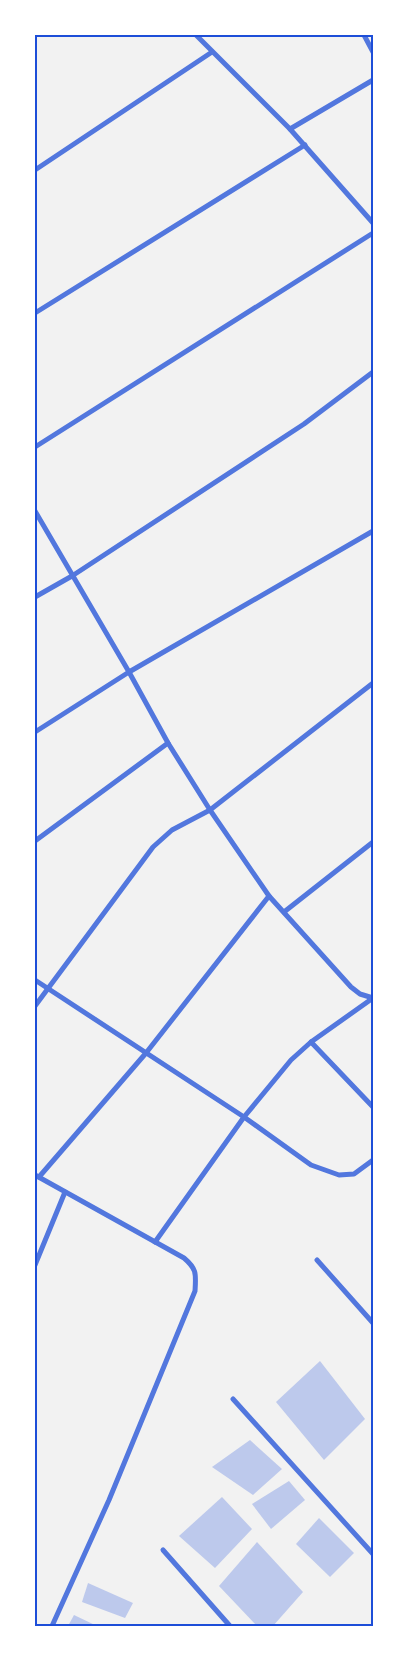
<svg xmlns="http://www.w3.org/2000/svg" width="408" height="1661" viewBox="0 0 408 1661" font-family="'Noto Serif',serif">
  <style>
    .building { fill: #bdc9ec }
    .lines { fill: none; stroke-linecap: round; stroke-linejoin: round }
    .minor { stroke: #5277de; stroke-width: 5 }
    .neatline { fill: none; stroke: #1d4ed8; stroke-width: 2 }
  </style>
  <rect width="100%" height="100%" fill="#f2f2f2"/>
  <g class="building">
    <path d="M320,1361L365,1419L324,1460L276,1402Z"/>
    <path d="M250,1440L282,1469L253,1495L212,1467Z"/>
    <path d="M289,1481L305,1500L271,1529L252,1504Z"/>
    <path d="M222,1497L252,1529L215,1568L179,1536Z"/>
    <path d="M319,1518L354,1553L330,1577L296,1544Z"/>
    <path d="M257,1542L303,1592L273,1626H257L219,1586Z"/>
    <path d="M88,1583L133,1603L125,1618L82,1602Z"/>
    <path d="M74,1615L97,1626H68Z"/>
  </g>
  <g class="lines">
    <g class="minor">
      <path d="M196,35L290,129L373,223"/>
      <path d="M364,35L373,52"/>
      <path d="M290,129L373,80"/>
      <path d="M35,170L212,52"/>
      <path d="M35,313L305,145"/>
      <path d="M35,447L373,233"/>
      <path d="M35,511L129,672L168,743L210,810L269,896L351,987L360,994L373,998"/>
      <path d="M35,597L72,576L304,424L373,372"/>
      <path d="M35,732L129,672L373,531"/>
      <path d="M35,841L168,743"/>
      <path d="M284,912L373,842"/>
      <path d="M35,980L244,1117L311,1165L339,1175L354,1174L373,1160"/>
      <path d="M35,1006L153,847L172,830L210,810L373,683"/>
      <path d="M311,1042L373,1107"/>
      <path d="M35,1175L184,1258C197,1269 196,1274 195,1291L109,1500L52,1626"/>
      <path d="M39,1177L146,1053L269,896"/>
      <path d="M155,1242L244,1117L291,1060L311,1042L373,998"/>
      <path d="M317,1260L373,1323"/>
      <path d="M35,1265L65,1192"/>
      <path d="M233,1399L373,1554"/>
      <path d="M163,1550L230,1626"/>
    </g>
  </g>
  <rect width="408" height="1661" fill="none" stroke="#ffffff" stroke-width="72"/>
  <rect x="36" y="36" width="336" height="1589" class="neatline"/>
</svg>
